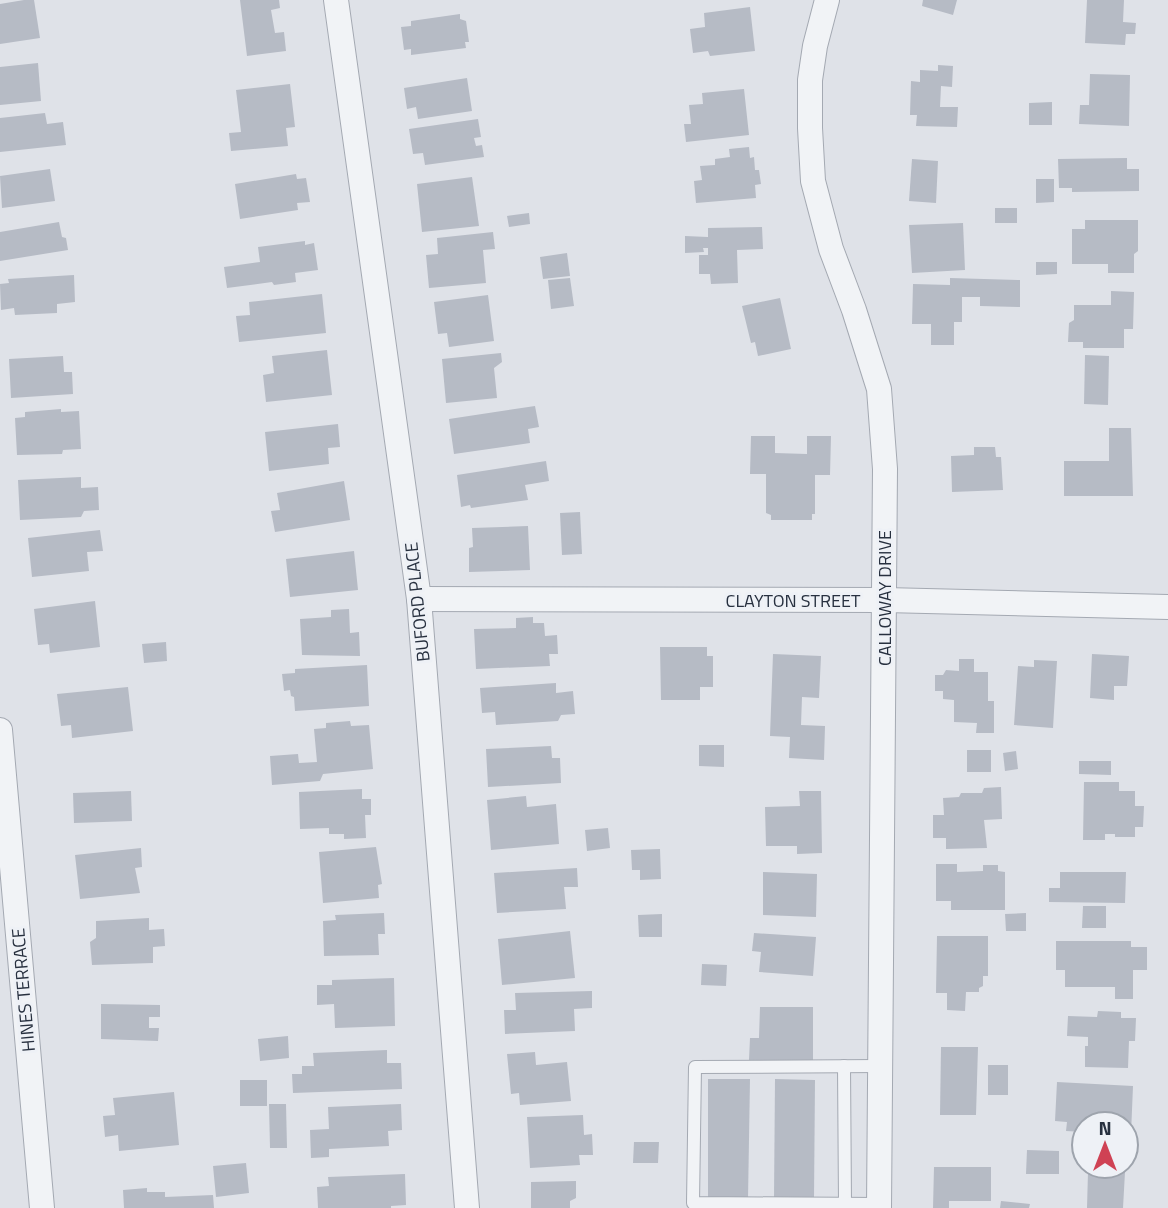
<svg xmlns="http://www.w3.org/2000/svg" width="1168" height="1208" viewBox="0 0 1168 1208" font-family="'Titillium Web',sans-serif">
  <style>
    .building { fill: #b6bbc5 }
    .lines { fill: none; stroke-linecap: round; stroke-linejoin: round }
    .service-casing { stroke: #a4a9b2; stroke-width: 14 }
    .minor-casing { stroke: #a4a9b2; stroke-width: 26 }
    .service { stroke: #f1f3f6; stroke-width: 12 }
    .minor { stroke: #f1f3f6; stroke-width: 24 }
    .labels { text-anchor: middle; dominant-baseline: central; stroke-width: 6; stroke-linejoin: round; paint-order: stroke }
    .street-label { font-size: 18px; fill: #27303f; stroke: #eef1f6 }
  </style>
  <rect width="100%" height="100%" fill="#dfe2e8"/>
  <g class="building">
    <path d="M24,0H34L40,38L0,44V4Z"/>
    <path d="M240,0H279L280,8L271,10L275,33L284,32L286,51L247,56Z"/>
    <path d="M923,0H957L953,15L922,6Z"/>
    <path d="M1087,0H1124L1123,22L1136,23L1135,34H1126L1125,45L1085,43Z"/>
    <path d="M750,7L755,51L710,56L708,51L693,53L690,29L705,27L704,13Z"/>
    <path d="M460,14V19L466,21L469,42H465L466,48L411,55V49L404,50L401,27L411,26V21Z"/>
    <path d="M38,63L41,101L0,105V67Z"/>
    <path d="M938,65L953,66L952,87L941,86L940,107H958L957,127L916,126L917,115H910L911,81L920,82V70L938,71Z"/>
    <path d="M1090,74L1130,75L1129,126L1079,124L1080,105H1089Z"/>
    <path d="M467,78L472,111L418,119L416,107L407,109L404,88Z"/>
    <path d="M290,84L295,127L286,128L288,146L231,151L229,133L241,132L236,90Z"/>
    <path d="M744,89L749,135L686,142L684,124H691L689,105L703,104L702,93Z"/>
    <path d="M1052,102V125H1029V103Z"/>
    <path d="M45,113L47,124L63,122L66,145L0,152V118Z"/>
    <path d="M478,119L481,137L474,138L476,146L482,145L484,157L425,165L423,153L413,154L409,129Z"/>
    <path d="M749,147L750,158L754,157L755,170H759L761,184L755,185L756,198L696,203L694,181L702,180L700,166L715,165V159L730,157L729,149Z"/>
    <path d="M1127,158V169H1139V191L1072,192V188H1059L1058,159Z"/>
    <path d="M912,159L938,161L936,203L909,201Z"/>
    <path d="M50,169L55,201L2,208L0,176Z"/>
    <path d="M296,174L297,179L306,178L310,202L297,203L298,210L240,219L235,184Z"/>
    <path d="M472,177L479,226L422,232L417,184Z"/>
    <path d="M1036,179H1054V202L1036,203Z"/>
    <rect x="995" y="208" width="22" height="15"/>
    <path d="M529,213L530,224L509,227L507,216Z"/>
    <path d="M1085,220H1138V251L1134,254V273H1108V264H1072V229H1085Z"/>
    <path d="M59,222L62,237L66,238L68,250L0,261V232Z"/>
    <path d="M963,223L965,270L912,273L909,225Z"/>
    <path d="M762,227L763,249L737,250L738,283L711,284L710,274H699V255H708V248H703L704,252L685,253V236L708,237V228Z"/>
    <path d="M493,232L495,249L483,250L486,283L429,288L426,255L438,254L437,238Z"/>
    <path d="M305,241V245L314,243L318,270L295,273L296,282L274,285L272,282L227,288L224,267L260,262L258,247Z"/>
    <path d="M567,253L570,276L543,279L540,257Z"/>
    <path d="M1036,262H1057V274L1036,275Z"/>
    <path d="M74,275L75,302L57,304V313L15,315L14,308L1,310L0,284L9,283L8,279Z"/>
    <path d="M570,278L574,306L551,309L548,280Z"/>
    <path d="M950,278L1020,280V307L980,306V297H962V322H954V345H931V324H912L913,284L950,285Z"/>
    <path d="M1111,291L1134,292L1133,329H1124V348H1083V342H1068L1069,323L1074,320V305H1111Z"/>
    <path d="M322,294L326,333L239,342L236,316L250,315L249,302Z"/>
    <path d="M488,295L494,341L449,347L447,333L438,334L434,302Z"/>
    <path d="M780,298L791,349L758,356L755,342L751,343L742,306Z"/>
    <path d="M327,350L332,395L266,402L263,375L274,373L272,356Z"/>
    <path d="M501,353L502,362L494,368L497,398L446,403L442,359Z"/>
    <path d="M1085,355L1109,356L1108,405L1084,404Z"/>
    <path d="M63,356L64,372H72L73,394L11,398L9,359Z"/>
    <path d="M535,406L539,427L528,429L530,443L454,454L449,419Z"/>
    <path d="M61,409V412L79,411L81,449L63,450L62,454L17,455L15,418L25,417V412Z"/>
    <path d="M338,424L340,447L328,448L329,464L269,471L265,432Z"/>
    <path d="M1109,428H1131L1133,496H1064V461H1109Z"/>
    <path d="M751,436H775V453L807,454V436H831L830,475H815V514H812V520H771V515L766,513V474H750Z"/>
    <path d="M974,447H995L996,457H1001L1003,490L952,492L951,456L974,455Z"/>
    <path d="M546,461L549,481L525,485L528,500L471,508L470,505L461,507L457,475Z"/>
    <path d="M81,477V488L98,487L99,510L84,511L81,517L20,520L18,480Z"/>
    <path d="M344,481L350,520L275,532L271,511L280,510L277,493Z"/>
    <path d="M580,512L582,554L562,555L560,513Z"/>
    <path d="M528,526L530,570L469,572V548L473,547L472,528Z"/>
    <path d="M100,530L103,551L87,552L89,571L32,577L28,538Z"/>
    <path d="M354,551L358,590L290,597L286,559Z"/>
    <path d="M95,601L100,647L50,653L49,644L38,645L34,609Z"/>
    <path d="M349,609L350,633L359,632L360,656L302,655L300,619L331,617V610Z"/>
    <path d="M533,617V623H544L545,636L557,635L558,654H549L550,666L476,669L474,629L516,628V618Z"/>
    <path d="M166,642L167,661L144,663L142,644Z"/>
    <path d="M660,647H707V656H713V687H700V700H661Z"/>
    <path d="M773,654L821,656L819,698L802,697L801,725L825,726L824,760L789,758L790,737L770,736Z"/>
    <path d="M1092,654L1129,656L1127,686H1114V700L1090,698Z"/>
    <path d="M959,659H974V672H988V701H994V733H976L977,723L954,722V700L943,699V691H935V675H943L946,670L959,671Z"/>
    <path d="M1034,660L1057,661L1053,728L1014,725L1018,666L1034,667Z"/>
    <path d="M367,665L369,706L295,711L294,697L291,696L290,690L284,691L282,674L295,673V669Z"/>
    <path d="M556,683V693L573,691L575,714L561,715L558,721L496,725L495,712L482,713L480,688Z"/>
    <path d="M128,687L133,731L72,738L71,725L61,726L57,694Z"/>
    <path d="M350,721L351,726L369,725L373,769L323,774L320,781L272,785L270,756L298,754L299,763L317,762L314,729L326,728V723Z"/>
    <path d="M699,745H724V767L699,766Z"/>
    <path d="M551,746L552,758H560L561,783L488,787L486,749Z"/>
    <rect x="967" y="750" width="24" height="22"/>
    <path d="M1016,751L1018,769L1005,771L1003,753Z"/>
    <path d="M1079,761H1111V775L1079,774Z"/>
    <path d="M1084,782H1119V791H1135V806H1144L1143,827H1135V837H1115V834H1105V840H1083Z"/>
    <path d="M1001,787L1002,819L984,820L987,848L946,849V838H933V815H944L943,798L959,797L961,793H982L984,788Z"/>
    <path d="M362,789V799H371V815H365L366,838L344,839V834H329V828L300,829L299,792Z"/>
    <path d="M131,791L132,821L74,823L73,793Z"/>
    <path d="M799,791H821L822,853L797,854V846H766L765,807L800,806Z"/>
    <path d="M526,796L527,807L556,804L559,844L491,850L487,800Z"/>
    <path d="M608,828L610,848L587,851L585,830Z"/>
    <path d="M376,847L382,884L378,885L379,898L323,903L319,852Z"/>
    <path d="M141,848L142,867L135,868L140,893L80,899L75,855Z"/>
    <path d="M660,849L661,879L640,880V870H632L631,850Z"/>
    <path d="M936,864H957V872L983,871V865H998V871L1005,872V910H951V901H936Z"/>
    <path d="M577,868L578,887H564L566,909L497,913L494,873Z"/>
    <path d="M763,872L817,874L816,917L763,915Z"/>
    <path d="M1060,872H1126L1125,903L1049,902V888H1060Z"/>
    <path d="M1083,906H1106V928H1082Z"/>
    <path d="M384,913L385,934H378L379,955L324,956L323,921L336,920L335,915Z"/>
    <path d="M1026,913V931H1006L1005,914Z"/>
    <path d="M662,914V937H639L638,915Z"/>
    <path d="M149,918V930L164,929L165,946L153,947V963L92,965L90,942L96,938V921Z"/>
    <path d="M570,931L575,978L502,985L498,939Z"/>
    <path d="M754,933L816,937L813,976L759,972L761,952L752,951Z"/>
    <path d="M937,936H988V976H983V986L979,988V992H966L965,1011L947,1010V993H936Z"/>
    <path d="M1056,941H1131V947H1147V970H1133V999H1115V987H1065V970H1056Z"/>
    <path d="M702,964L727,965L726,986L701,985Z"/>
    <path d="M394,978L395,1026L335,1028L334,1004L317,1005V985H332V980Z"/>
    <path d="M592,991V1008L574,1009L575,1031L505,1034L504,1010H516L515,993Z"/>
    <path d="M101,1004L160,1005V1017H149V1028H159L158,1041L101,1039Z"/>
    <path d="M760,1007H813V1060H749L750,1038H759Z"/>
    <path d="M1098,1011L1121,1012V1018H1136L1135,1041H1129L1128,1068L1085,1067V1046H1088V1037L1067,1036L1068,1016L1097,1017Z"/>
    <path d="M288,1036L289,1058L260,1061L258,1039Z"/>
    <path d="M941,1047H978L976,1115H940Z"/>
    <path d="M387,1050V1063H401L402,1089L293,1093L292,1074H302V1066H314L313,1053Z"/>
    <path d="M535,1052L536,1065L567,1062L571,1101L520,1105L519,1093L511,1094L507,1054Z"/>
    <rect x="988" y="1065" width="20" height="30"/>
    <path d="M708,1079H750L748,1199L708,1198Z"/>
    <path d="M775,1079L815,1080L814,1198H774Z"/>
    <rect x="240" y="1080" width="27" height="26"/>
    <path d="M1057,1082L1133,1086L1131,1134H1126V1124H1084V1132L1066,1131L1067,1122L1055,1121Z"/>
    <path d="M174,1092L179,1145L119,1151L118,1135L105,1137L103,1116L115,1115L113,1098Z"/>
    <path d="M269,1104H286L287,1148H270Z"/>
    <path d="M401,1104L402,1130L388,1131L389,1146L329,1149V1157L311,1158L310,1130L329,1129L328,1107Z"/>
    <path d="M583,1115L584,1135L592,1134L593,1155H579L580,1165L530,1168L527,1117Z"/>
    <path d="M634,1142H659L658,1163H633Z"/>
    <path d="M1027,1150L1059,1151V1174H1026Z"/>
    <path d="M246,1163L249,1193L216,1197L213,1166Z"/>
    <path d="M1092,1166H1120L1119,1171L1125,1172L1123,1208H1087L1088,1172H1092Z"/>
    <path d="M934,1167H991V1201H949V1208H933Z"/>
    <path d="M405,1174L406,1205L391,1206V1208H318L317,1187L329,1186L328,1177Z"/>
    <path d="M576,1181V1198L570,1201V1208H531V1182Z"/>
    <path d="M147,1188V1192H165V1197L213,1195L214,1208H124L123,1190Z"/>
    <path d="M1001,1201L1030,1204L1029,1208H1000Z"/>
  </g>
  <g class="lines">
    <g class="service-casing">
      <g id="service">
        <path d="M844,1066L845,1204"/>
        <path d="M879,1204L693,1203L695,1067L880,1066"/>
      </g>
    </g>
    <g class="minor-casing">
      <g id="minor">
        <path d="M336,0L419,599L467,1208"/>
        <path d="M827,0L815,46L810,80V128L813,181L831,249L854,310L879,389L885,469L879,1208"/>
        <path d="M419,599L885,600L1168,607"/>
        <path d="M0,730L42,1208"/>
      </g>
    </g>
    <use href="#service" class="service"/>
    <use href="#minor" class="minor"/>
  </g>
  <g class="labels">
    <g class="street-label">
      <text transform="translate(884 598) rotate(-90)">CALLOWAY DRIVE</text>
      <text x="793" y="600">CLAYTON STREET</text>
      <text transform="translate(417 602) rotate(-96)">BUFORD PLACE</text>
      <text transform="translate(23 990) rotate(-95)">HINES TERRACE</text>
    </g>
  </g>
  <g transform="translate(1105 1145)"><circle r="33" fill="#eef1f6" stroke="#9ea4ad" stroke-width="2"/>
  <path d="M0-5L12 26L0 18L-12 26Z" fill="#cf4254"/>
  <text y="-10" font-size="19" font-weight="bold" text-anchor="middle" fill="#27303f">N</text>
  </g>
</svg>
